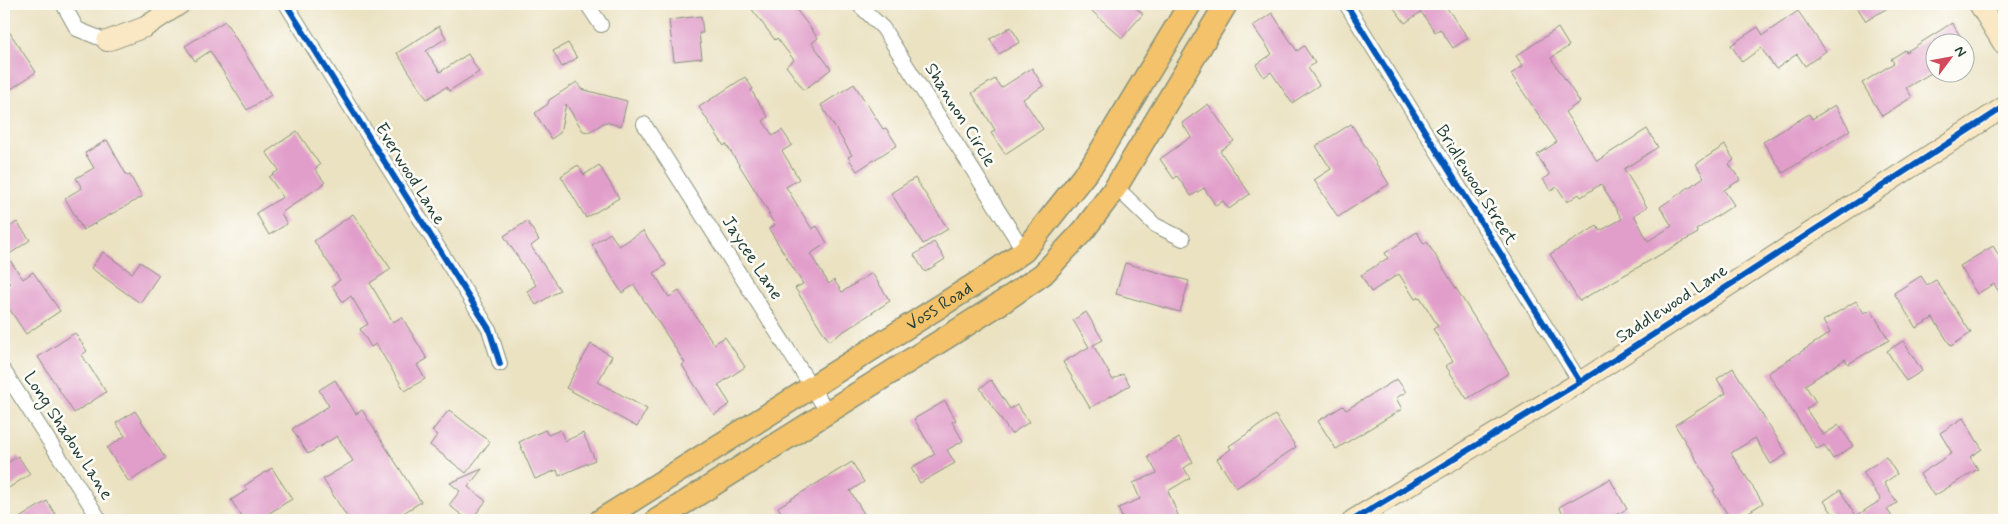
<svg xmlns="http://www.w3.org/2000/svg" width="2008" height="524" viewBox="0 0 2008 524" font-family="Mynerve,sans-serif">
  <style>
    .building { fill: #e19eca }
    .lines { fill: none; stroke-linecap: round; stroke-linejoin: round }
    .street-casing { stroke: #85907b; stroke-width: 16 }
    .secondary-casing { stroke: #85907b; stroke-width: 22 }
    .primary-casing { stroke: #85907b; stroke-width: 25 }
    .street { stroke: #fff; stroke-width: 14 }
    .secondary { stroke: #fae7c3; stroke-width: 20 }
    .primary { stroke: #f3c26a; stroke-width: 22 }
    .cycleway-casing { stroke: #fdfcf7; stroke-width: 9 }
    .cycleway { stroke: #0057b8; stroke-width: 6 }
    .labels { text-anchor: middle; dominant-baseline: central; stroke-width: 5; stroke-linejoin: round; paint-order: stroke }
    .street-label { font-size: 18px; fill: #1f3d34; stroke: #fdfcf7 }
  </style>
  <rect width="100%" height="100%" fill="#fdfcf7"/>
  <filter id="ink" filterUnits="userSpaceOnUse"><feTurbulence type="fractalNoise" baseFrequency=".02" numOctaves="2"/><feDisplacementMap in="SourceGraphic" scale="10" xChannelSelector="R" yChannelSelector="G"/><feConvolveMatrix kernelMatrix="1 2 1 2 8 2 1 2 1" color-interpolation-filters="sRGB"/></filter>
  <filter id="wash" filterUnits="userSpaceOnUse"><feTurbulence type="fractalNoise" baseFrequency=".0096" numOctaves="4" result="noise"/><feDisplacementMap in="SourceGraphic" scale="20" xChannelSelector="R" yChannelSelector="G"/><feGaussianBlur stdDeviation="1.12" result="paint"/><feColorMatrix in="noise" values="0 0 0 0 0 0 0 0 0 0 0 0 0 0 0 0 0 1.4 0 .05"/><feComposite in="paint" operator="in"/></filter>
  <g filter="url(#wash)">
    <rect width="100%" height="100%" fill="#ebe2c2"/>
    <g id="blocks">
      <g class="building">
        <path d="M748,4H792L818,38L812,43L831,69L804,90L786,66L794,60L777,38L775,40Z"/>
        <path d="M1084,4H1131L1143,14L1122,38Z"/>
        <path d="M1391,4H1444L1468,38L1453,48L1440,29L1435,32L1421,12L1405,23Z"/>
        <path d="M1855,4H1894L1866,21Z"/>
        <path d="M1798,11L1826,51L1805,66L1797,54L1776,69L1761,48L1742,62L1731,45L1758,27L1763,35Z"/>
        <path d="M1272,13L1297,51L1304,46L1315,63L1308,68L1319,85L1292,103L1271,72L1264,77L1256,65L1272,54L1253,26Z"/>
        <path d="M701,16L703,33H699L702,58L674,61L669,20Z"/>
        <path d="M225,21L271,95L247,110L210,51L195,61L185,46Z"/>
        <path d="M1952,23L1964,42H1937L1936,40V70L1906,88L1912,97L1882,116L1862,83L1894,63L1891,59L1905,50L1906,52Z"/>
        <path d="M4,24L36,72L4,94Z"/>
        <path d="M439,26L446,38L426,51L440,72L468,54L479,72L449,91L446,87L427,99L397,53Z"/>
        <path d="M1011,27L1020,42L999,54L990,39Z"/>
        <path d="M1558,28L1569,46L1551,58L1580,102L1565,112L1597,161L1647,129L1658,147L1624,169L1647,207L1634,215L1648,241L1672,226L1660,207L1704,177L1696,164L1725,145L1734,160L1729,164L1740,180L1724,190L1734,205L1696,230L1698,233L1579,301L1550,254L1597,226L1600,231L1622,219L1601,184L1581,197L1579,194L1567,202L1557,187L1551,191L1543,179L1550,175L1537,155L1557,142L1511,74L1523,66L1516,56Z"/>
        <path d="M568,43L577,58L562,67L553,51Z"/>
        <path d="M1032,68L1043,86L1023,99L1043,129L1005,154L991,133L995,130L972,93L995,79L1001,88Z"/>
        <path d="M745,77L753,89L751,90L768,117L763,121L773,136L782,130L792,145L782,151L799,179L786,187L812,229L817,226L827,243L810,254L829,284L834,280L842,292L872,273L890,301L829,341L795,288L803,284L769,229L775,225L768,214H770L726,144L724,146L699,107Z"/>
        <path d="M577,82L581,89L627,101L621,126L605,122L589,132L583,131L566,104L560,133L551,139L535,113L548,104L549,100Z"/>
        <path d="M854,84L883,129L886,128L897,145L857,171L848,157L852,155L821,105Z"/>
        <path d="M1208,104L1234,141L1220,151L1250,194L1229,209L1223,201L1216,206L1204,188L1191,196L1177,176L1174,179L1160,159L1191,137L1182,123Z"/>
        <path d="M1835,105L1850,130L1783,173L1763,142L1809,114L1812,119Z"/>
        <path d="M1351,124L1389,184L1338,217L1314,180L1331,169L1316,146Z"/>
        <path d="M297,131L320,165L315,169L325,183L281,213L287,224L269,235L256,213L283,197L269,177L279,170L266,152Z"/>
        <path d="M107,140L127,176L130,175L142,197L83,230L65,198L82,188L76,178L94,168L85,153Z"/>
        <path d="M578,165L584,175L599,165L619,198L586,218L561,176Z"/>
        <path d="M915,178L948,229L923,244L891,193Z"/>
        <path d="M353,214L391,269L370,283L393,322L402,317L427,359L417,365L425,379L405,391L376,344L371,347L360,329L368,324L351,296L343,302L332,286L340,280L314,241Z"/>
        <path d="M527,221L539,240L531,246L560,290L536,305L527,291L536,285L504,236Z"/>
        <path d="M17,222L30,240L7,256L23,279L33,272L60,311L26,334L4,301V289L10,284L4,275V231Z"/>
        <path d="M643,231L666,265L654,273L669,297L679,291L714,344L725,337L745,367L718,385L730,404L714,415L682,365L685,363L634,285L622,293L592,245L610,233L619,246Z"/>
        <path d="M1417,232L1424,244L1427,242L1509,373L1467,399L1446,366L1453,361L1433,329L1438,326L1420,297L1415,299L1399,274L1371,292L1361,275L1388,258L1385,253Z"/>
        <path d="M934,242L945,259L925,272L914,255Z"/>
        <path d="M1993,246L2004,264V300L1994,284L1977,294L1960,266Z"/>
        <path d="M103,252L132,273L140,262L159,275L140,303L91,268Z"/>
        <path d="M1125,263L1189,281L1180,312L1116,294Z"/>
        <path d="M1921,276L1927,285L1936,280L1971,333L1951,346L1933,318L1916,328L1894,293Z"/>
        <path d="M1856,301L1864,313L1871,310L1889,340L1848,364L1845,359L1805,385L1816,402L1806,409L1823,435L1839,425L1853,446L1833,459L1824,445L1817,449L1768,373L1830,333L1823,321Z"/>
        <path d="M1086,312L1103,340L1093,345L1113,380L1123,374L1130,385L1090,408L1063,362L1089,347L1073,320Z"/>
        <path d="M75,333L87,351L82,355L106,392L74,413L38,357Z"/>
        <path d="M1903,341L1922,371L1906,381L1887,351Z"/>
        <path d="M591,344L612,356L598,382L647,409L637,427L566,388Z"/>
        <path d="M1733,368L1787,454L1771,464L1755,438L1731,453L1763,503L1736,520H1731L1713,491L1715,490L1675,425L1726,393L1717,379Z"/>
        <path d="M1397,379L1406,392L1396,398L1402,409L1336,449L1318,421L1343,406L1346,410Z"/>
        <path d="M335,380L356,414L362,410L421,502L392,520H349L323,479L353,461L337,436L308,454L292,429L329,406L319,390Z"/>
        <path d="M991,380L1010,409L1017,405L1029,422L1011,434L980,388Z"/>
        <path d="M945,401L956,420L952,422L963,441L947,450L955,463L920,483L911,468L935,454L914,419Z"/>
        <path d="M449,410L490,442L466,473L430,445L437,435L432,431Z"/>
        <path d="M135,411L165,458L129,482L107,448L125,436L116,423Z"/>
        <path d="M1275,415L1296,447L1236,488L1217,459L1231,449L1229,446Z"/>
        <path d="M1963,418L1982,449L1970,457L1978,469L1934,496L1920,474L1952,453L1940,433Z"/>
        <path d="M545,430L548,435L560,430L565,441L583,433L595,460L559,476L557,470L535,479L519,442Z"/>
        <path d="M1179,438L1193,462L1184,468L1190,478L1168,491L1180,520H1123L1118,508L1140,499L1133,483L1157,473L1148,457Z"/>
        <path d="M18,456L30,474L4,491V465Z"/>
        <path d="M1886,457L1897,474L1884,483L1897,503L1887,509L1894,520H1837L1824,501L1840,490L1856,516L1881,500L1863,472Z"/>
        <path d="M852,462L864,482L850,491L868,520H786L778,507Z"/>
        <path d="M272,468L292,499L258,520H244L231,500L247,490L244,486Z"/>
        <path d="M482,469L468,487L486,501L471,520H468L449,505L460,491L450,483Z"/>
        <path d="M1610,479L1627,509L1606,520H1567L1559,507Z"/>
        <path d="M47,501L59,520H16Z"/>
      </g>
    </g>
  </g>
  <g filter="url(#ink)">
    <use href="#blocks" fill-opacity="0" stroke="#85907b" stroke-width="1"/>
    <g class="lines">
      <g class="street-casing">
        <g id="street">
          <path d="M63,4L77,29L107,41"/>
          <path d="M286,4L489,329L500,364"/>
          <path d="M587,4L601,25"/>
          <path d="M858,4L883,28L1024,251"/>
          <path d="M1346,4L1580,382"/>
          <path d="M644,124L827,411"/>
          <path d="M1116,187L1155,225L1183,239"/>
          <path d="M4,371L100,520"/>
        </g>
      </g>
      <g class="secondary-casing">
        <g id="secondary">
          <path d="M1979,4L2004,45"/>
          <path d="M107,41L145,27L180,4"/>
          <path d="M1353,520L1580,382L2004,107"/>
        </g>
      </g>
      <g class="primary-casing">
        <g id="primary">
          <path id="s1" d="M601,520L988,276L1024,251L1093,164L1190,4"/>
          <path d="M657,520L1004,301L1043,274L1084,230L1116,187L1226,4"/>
        </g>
      </g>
      <use href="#street" class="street"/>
      <use href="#secondary" class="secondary"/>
      <use href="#primary" class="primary"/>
      <g class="cycleway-casing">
        <g id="cycleway">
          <path d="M286,4L489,329L500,364"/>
          <path d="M1346,4L1580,382"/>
          <path d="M1353,520L1580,382L2004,107"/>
        </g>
      </g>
      <use href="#cycleway" class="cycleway"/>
    </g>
  </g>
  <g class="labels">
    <g class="street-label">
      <text transform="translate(960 115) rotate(58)">Shannon Circle</text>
      <text transform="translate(410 174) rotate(58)">Everwood Lane</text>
      <text transform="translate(1476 185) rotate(58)">Bridlewood Street</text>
      <text transform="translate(752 258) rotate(57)">Jaycee Lane</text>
      <text transform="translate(1672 304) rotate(-33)">Saddlewood Lane</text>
      <text stroke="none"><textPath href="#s1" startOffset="400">Voss Road</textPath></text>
      <text transform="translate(68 436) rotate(57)">Long Shadow Lane</text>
    </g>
  </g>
  <rect width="2008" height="524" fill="none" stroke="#fdfcf7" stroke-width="20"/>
  <g transform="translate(1950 58) rotate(58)"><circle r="24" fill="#fdfcf7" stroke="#a4b0a9"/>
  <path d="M0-4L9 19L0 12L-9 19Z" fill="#d1495b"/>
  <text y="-8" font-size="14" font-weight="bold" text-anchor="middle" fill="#1f3d34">N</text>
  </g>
</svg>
